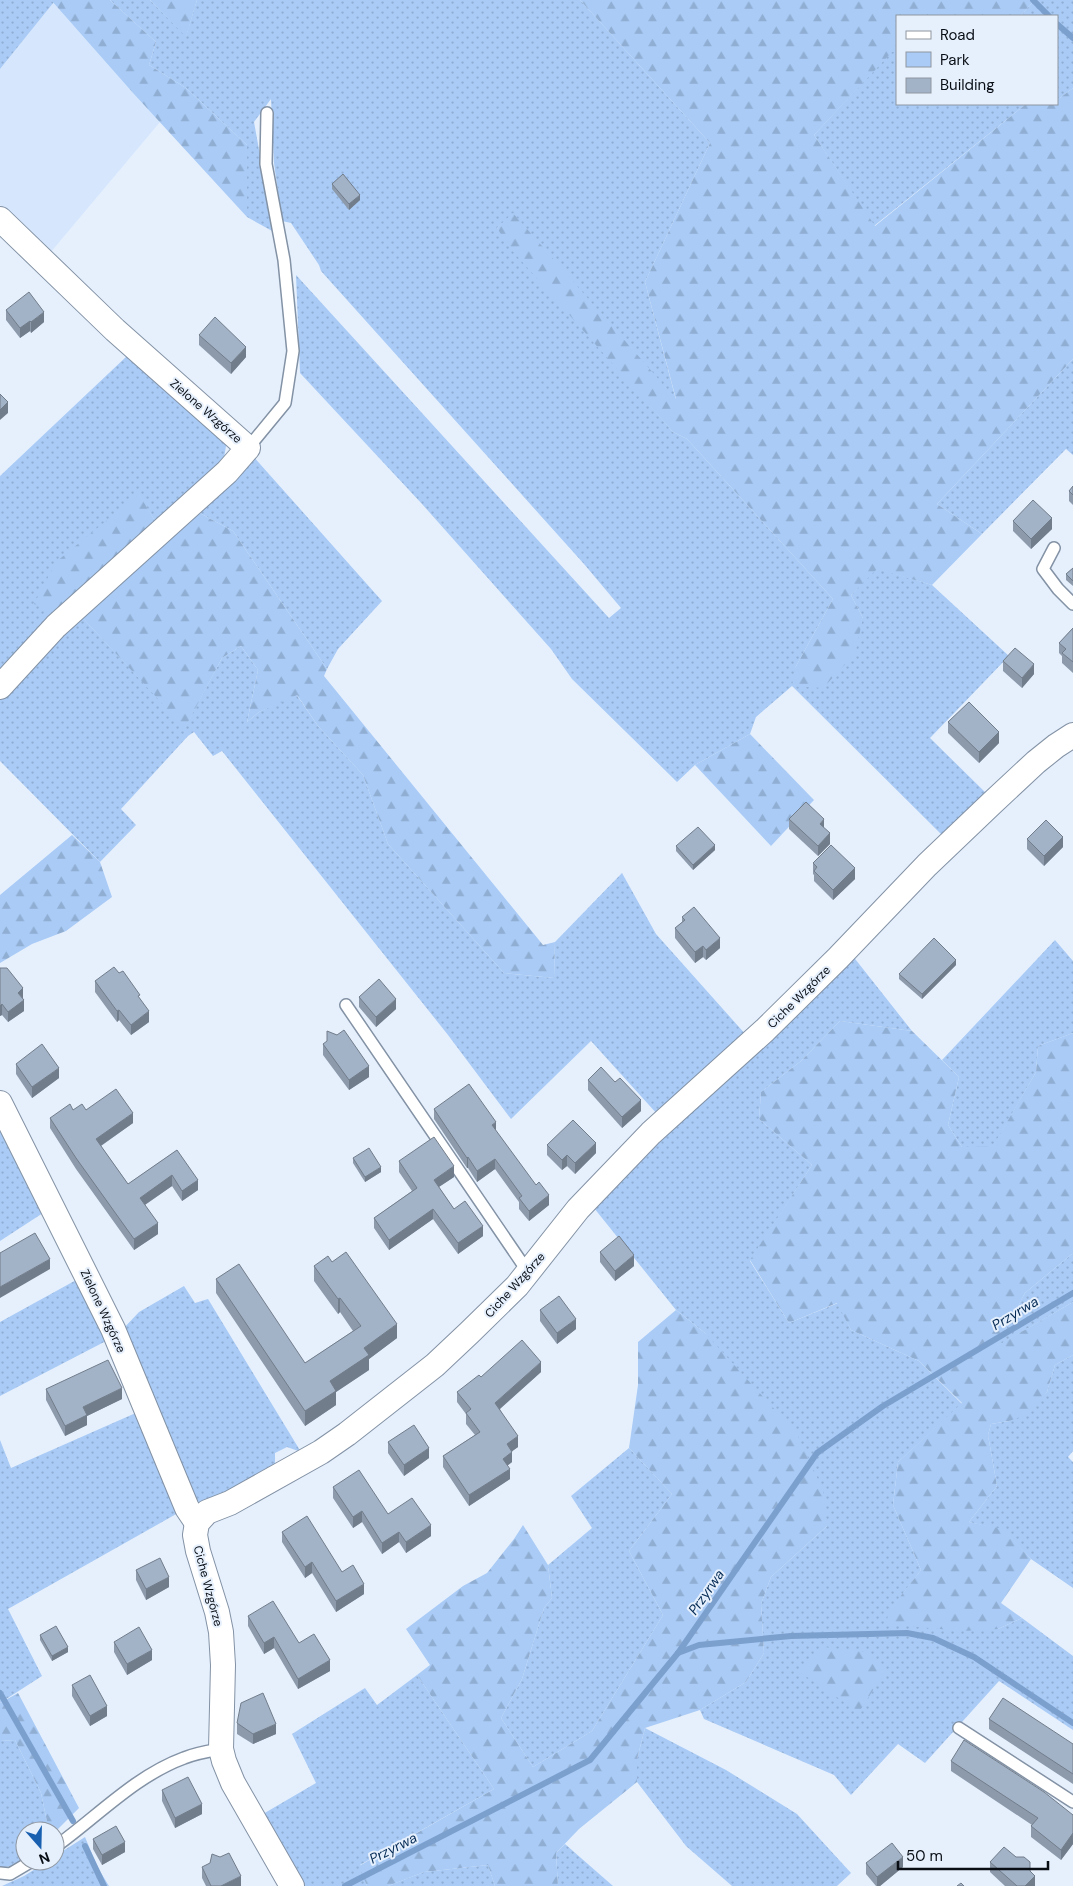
<svg xmlns="http://www.w3.org/2000/svg" width="1073" height="1886" viewBox="0 0 1073 1886" font-family="'DM Sans',sans-serif">
  <style>
    .built { fill: #d6e7fd }
    .green { fill: url(#green-dots) }
    .forest { fill: url(#forest-firs) }
    .lines { fill: none; stroke-linecap: round; stroke-linejoin: round }
    .stream { stroke: #7ca0ce; stroke-width: 6 }
    .lane-casing { stroke: #8392a5; stroke-width: 14 }
    .street-casing { stroke: #8392a5; stroke-width: 26 }
    .lane { stroke: #fff; stroke-width: 11 }
    .street { stroke: #fff; stroke-width: 24 }
    .wall { fill: #8c9aab }
    .shaded-wall { fill: #727d8b }
    .building { fill: #a3b3c7; stroke: #727d8b }
    .labels { text-anchor: middle; dominant-baseline: central; stroke-width: 4; stroke-linejoin: round; paint-order: stroke }
    .street-label { font-size: 12px; fill: #090e15; stroke: #e6f0fd }
    .water-label { font-size: 14px; font-style: italic; fill: #052b55; stroke: #e6f0fd }
  </style>
  <defs>
    <pattern id="green-dots" width="8" height="8" patternUnits="userSpaceOnUse" patternTransform="scale(1.25)"><rect width="8" height="8" fill="#a9cbf6"/><path d="M2 2h.1M6 6h.1" fill="none" stroke="#90add2" stroke-width="1.8" stroke-linecap="round"/></pattern>
    <pattern id="forest-firs" width="22" height="20" patternUnits="userSpaceOnUse" patternTransform="scale(1.25)"><rect width="22" height="20" fill="#a9cbf6"/><path d="M5 1l3.5 6h-7zM16 11l3.5 6h-7z" fill="#90add2"/></pattern>
  </defs>
  <rect width="100%" height="100%" fill="#e6f0fd"/>
  <path class="built" d="M54,2L160,122L50,253L0,205V69Z"/>
  <g class="green">
    <path d="M0,0H51L54,2L0,69Z"/>
    <path d="M110,0H150L186,36L197,0H580L710,143L645,282L676,400L513,214L497,228L673,432L687,439L833,599L795,668L863,618L851,595L876,568L932,585L1009,656L930,738L987,794L943,836L792,686L756,717L750,734L695,765L677,782L572,679L551,649L422,504L300,373L296,275L609,618L621,608L584,564L321,271L319,265L291,223L282,221L274,163L271,99L254,122L274,232L247,217V145L186,88L149,65L156,42Z"/>
    <path d="M1035,0H1073V88L1057,100V16H1020Z"/>
    <path d="M892,51L897,52V104H1026L874,226L814,135Z"/>
    <path d="M127,356L227,440L224,458L210,476L155,521L139,495L58,614L0,674V476Z"/>
    <path d="M1073,359V455L1066,449L982,534L937,504Z"/>
    <path d="M252,455L382,601L338,649L327,669L233,531L196,511Z"/>
    <path d="M79,614L185,727L222,658L241,646L258,670L247,722L259,712L296,694L318,726L363,775L388,844L504,973L554,978L555,942L622,873L656,934L747,1036L658,1115L591,1041L511,1119L448,1035L222,751L213,756L194,732L188,736L121,809L136,825L100,862L0,761V700Z"/>
    <path d="M1055,940L1073,961V1033L1038,1046L1036,1072L993,1147H962L948,1125L959,1077L942,1060Z"/>
    <path d="M852,955L912,1031L840,1021L801,1061L761,1092L759,1119L812,1165L750,1261L789,1323L838,1303L851,1330L919,1361L962,1404L898,1462L893,1505L921,1570L892,1608L998,1629L1022,1618L1073,1656V1730L999,1681L925,1763L898,1744L851,1795L834,1775L704,1719L700,1710L746,1682L764,1653L761,1604L771,1577L827,1526L705,1333L676,1310L594,1208L691,1111Z"/>
    <path d="M0,1126L43,1213L0,1241Z"/>
    <path d="M1073,1253V1302L996,1347L1025,1293Z"/>
    <path d="M78,1279L108,1340L0,1396V1322Z"/>
    <path d="M184,1286L195,1303L208,1299L301,1452L287,1447L275,1453V1466L204,1503L192,1500L122,1330L139,1312Z"/>
    <path d="M1073,1355V1451L1068,1457L1073,1462V1588L1031,1559L1003,1530L969,1522L997,1486L988,1435L991,1424L1009,1421L1047,1392L1055,1365Z"/>
    <path d="M138,1412L178,1513L8,1609L42,1676L0,1703V1440L11,1468Z"/>
    <path d="M629,1448L672,1494L629,1551L663,1615L592,1731L533,1767L501,1718L522,1679L544,1608L552,1598L548,1565L592,1528L571,1496Z"/>
    <path d="M417,1675L494,1789L360,1865L367,1886H303L263,1814L316,1783L292,1734L365,1688L377,1705Z"/>
    <path d="M645,1728L726,1770L797,1814L851,1873L837,1886H732L686,1846L637,1782V1759Z"/>
    <path d="M15,1740L41,1793L49,1831H25V1860L11,1866L0,1868V1741Z"/>
    <path d="M85,1837L98,1868L109,1886H2L24,1876L48,1861H55V1856Z"/>
    <path d="M565,1844L613,1886H558L556,1853Z"/>
    <path d="M488,1865L495,1886H388L424,1872Z"/>
  </g>
  <g class="forest">
    <path d="M51,0H110L156,42L149,65L186,88L247,145V217L134,94Z"/>
    <path d="M150,0H197L186,37Z"/>
    <path d="M580,0H1035L1020,16H897V52H892L814,135L875,226L1026,104H1057V100L1073,88V359L937,504L982,534L932,585L877,569L851,595L863,618L855,654L823,688L792,686L795,668L833,599L687,439L673,432L510,248L497,228L513,213L676,399L645,282L710,143Z"/>
    <path d="M139,494L155,521L58,614L34,604L56,562Z"/>
    <path d="M196,511L233,531L327,669L324,676L543,945L555,942L554,978L504,973L388,844L363,775L318,726L297,695L259,712L247,722L258,670L241,646L222,658L185,728L79,614Z"/>
    <path d="M750,734L814,800L771,846L695,765Z"/>
    <path d="M72,835L100,862L112,897L66,931L32,944L0,963V895Z"/>
    <path d="M840,1021L912,1031L959,1077L948,1125L962,1147L993,1146L1036,1072L1038,1046L1073,1033V1253L1025,1293L997,1346L1073,1302V1355L1055,1365L1047,1392L1025,1415L1009,1421L991,1424L988,1435L997,1486L969,1522L1003,1529L1031,1559L1001,1603L1022,1618L998,1629L962,1631L886,1624L889,1611L921,1570L893,1505L898,1462L962,1403L919,1361L851,1330L837,1303L789,1323L750,1260L812,1165L759,1119L761,1092L801,1061Z"/>
    <path d="M676,1310L705,1333L797,1434L823,1490L827,1526L771,1577L761,1604L764,1653L746,1682L700,1710L645,1728L637,1759V1782L579,1829L556,1853L558,1886H495L488,1865L424,1872L388,1886H367L359,1866L494,1789L417,1675L430,1665L406,1629L463,1586L487,1573L514,1539L523,1525L548,1565L552,1598L544,1608L522,1679L501,1718L533,1767L592,1731L663,1615L629,1551L672,1494L629,1448L638,1385V1342Z"/>
    <path d="M823,1647L867,1652L886,1670L859,1712L798,1671Z"/>
    <path d="M18,1693L79,1808L55,1832L49,1831L41,1793L15,1740L0,1741V1703Z"/>
  </g>
  <g class="lines">
    <g class="stream">
      <path d="M1033,0L1049,16"/>
      <path d="M1057,24L1073,38"/>
      <path d="M678,1653L699,1645L791,1636L907,1633L933,1638L974,1657L1073,1723"/>
      <path d="M0,1693L73,1821"/>
      <path d="M85,1846L104,1886"/>
      <path d="M345,1886L590,1760L678,1653L817,1453L883,1406L1073,1293"/>
    </g>
    <g class="lane-casing">
      <g id="lane">
        <path d="M248,448L285,403L293,351L284,260L266,164L267,113"/>
        <path d="M1054,548L1043,569L1058,589L1073,604"/>
        <path d="M346,1005L528,1272"/>
        <path d="M959,1728L1073,1802"/>
        <path d="M55,1847C97,1817 135,1776 184,1758C196,1753 209,1751 221,1749"/>
        <path d="M0,1873L10,1874L32,1861"/>
      </g>
    </g>
    <g class="street-casing">
      <g id="street">
        <path d="M0,219L115,330L248,448L227,472L56,626L0,687"/>
        <path d="M0,1103L113,1329L187,1508L197,1523"/>
        <path d="M292,1886L233,1783L224,1761L221,1749L223,1665L221,1632L217,1612L198,1551L195,1535L197,1523L207,1512L230,1503L321,1452L347,1434L435,1365L469,1333L517,1286L578,1209L651,1133L765,1030L838,958L927,865L992,803L1036,762L1056,746L1073,735"/>
      </g>
    </g>
    <use href="#lane" class="lane"/>
    <use href="#street" class="street"/>
  </g>
  <g class="wall">
    <path d="M332,184L360,200L349,210L332,189Z"/>
    <path d="M6,310L44,322L31,333L30,331L20,338L6,320Z"/>
    <path d="M199,335L246,357L231,374L199,345Z"/>
    <path d="M1073,486V505L1069,501V491Z"/>
    <path d="M1013,521L1052,529L1031,549L1013,531Z"/>
    <path d="M1073,568V586L1066,580V574Z"/>
    <path d="M1073,628V673L1062,663V656L1059,653V643Z"/>
    <path d="M1003,661L1034,674L1022,688L1003,671Z"/>
    <path d="M948,722L999,743L979,763L948,733Z"/>
    <path d="M789,819L824,828L830,844L818,856L789,829Z"/>
    <path d="M1027,839L1063,847L1044,866L1027,849Z"/>
    <path d="M676,846L715,850L693,870L676,851Z"/>
    <path d="M813,863L855,879L833,900L814,881V875L813,874Z"/>
    <path d="M682,917L720,948L706,960L703,957L695,963L675,938V928L682,922Z"/>
    <path d="M956,965L922,999L899,979V974Z"/>
    <path d="M0,968L23,999L24,1011L8,1022L2,1015L0,1016Z"/>
    <path d="M95,981L140,999L149,1022L131,1035L119,1020L117,1022L95,992Z"/>
    <path d="M359,997L396,1009L376,1027L359,1007Z"/>
    <path d="M327,1031L337,1035L369,1077L349,1090L323,1055V1044L327,1042Z"/>
    <path d="M16,1064L59,1078L32,1098L16,1074Z"/>
    <path d="M588,1080L641,1111L622,1128L588,1090Z"/>
    <path d="M434,1109L496,1131L549,1205L529,1221L519,1209V1202L495,1169L477,1182L468,1168H467L434,1119Z"/>
    <path d="M73,1110H86L133,1123L101,1146L128,1184L177,1150L198,1190L182,1201L172,1186L145,1205L158,1234L134,1250L76,1169L50,1128V1118Z"/>
    <path d="M547,1145L596,1153L575,1174L567,1166L562,1170L547,1155Z"/>
    <path d="M353,1158L381,1172L365,1182L353,1163Z"/>
    <path d="M399,1161L454,1177L439,1187L454,1209L483,1236L458,1254L433,1219L389,1250L374,1228V1218L412,1191L399,1172Z"/>
    <path d="M600,1252L634,1266L615,1281L600,1262Z"/>
    <path d="M314,1266L397,1338L369,1359V1370L336,1392V1405L305,1426L216,1293V1279L305,1363L353,1331L340,1312L338,1314L314,1281Z"/>
    <path d="M540,1310L576,1329L557,1344L540,1321Z"/>
    <path d="M541,1372L500,1409L518,1447L512,1451V1462L507,1466L510,1479L469,1506L443,1467V1456L475,1435L466,1424V1414L457,1402V1392L481,1377Z"/>
    <path d="M46,1389L122,1399L87,1416V1425L65,1436L46,1400Z"/>
    <path d="M388,1442L429,1458L404,1476L388,1453Z"/>
    <path d="M333,1487L388,1514L431,1536L406,1553L399,1542L382,1554L362,1522L353,1528L333,1498Z"/>
    <path d="M282,1532L342,1572L364,1594L336,1612L312,1573L305,1578L282,1542Z"/>
    <path d="M136,1570L169,1587L146,1600L136,1580Z"/>
    <path d="M248,1616L299,1643L330,1671L298,1689L274,1648L264,1654L248,1626Z"/>
    <path d="M40,1635L68,1652L52,1661L40,1640Z"/>
    <path d="M114,1642L152,1660L127,1675L114,1652Z"/>
    <path d="M72,1685L107,1716L90,1726L72,1696Z"/>
    <path d="M989,1719L1073,1744V1784L989,1729Z"/>
    <path d="M237,1723L276,1734L253,1744L237,1734Z"/>
    <path d="M951,1761L1073,1815V1844L1061,1860L1031,1837V1826L1032,1825L951,1771Z"/>
    <path d="M162,1790L202,1814L175,1828L162,1801Z"/>
    <path d="M93,1839L125,1852L102,1865L93,1849Z"/>
    <path d="M990,1862L1035,1886H1005L990,1872Z"/>
    <path d="M866,1863L903,1867L880,1886H876L866,1874Z"/>
    <path d="M202,1867L241,1886H206L202,1878Z"/>
  </g>
  <g class="shaded-wall">
    <path d="M360,195V200L349,210V204Z"/>
    <path d="M44,312V322L31,333V322Z"/>
    <path d="M30,321V331L20,338V328Z"/>
    <path d="M246,347V357L231,374V363Z"/>
    <path d="M8,402V413L0,420V410Z"/>
    <path d="M1052,518V529L1031,549V539Z"/>
    <path d="M1034,664V674L1022,688V678Z"/>
    <path d="M999,732V743L979,763V752Z"/>
    <path d="M824,819V830L820,824Z"/>
    <path d="M830,833V844L818,856V846Z"/>
    <path d="M1063,837V847L1044,866V856Z"/>
    <path d="M715,845V850L693,870V865Z"/>
    <path d="M855,868V879L833,900V890Z"/>
    <path d="M720,938V948L706,960V950Z"/>
    <path d="M703,946V957L695,963V952Z"/>
    <path d="M956,960V965L922,999V994Z"/>
    <path d="M23,988V999L18,993Z"/>
    <path d="M396,999V1009L376,1027V1017Z"/>
    <path d="M24,1000V1011L8,1022V1012Z"/>
    <path d="M2,1004V1015L0,1016V1006Z"/>
    <path d="M119,1010V1020L117,1022V1011Z"/>
    <path d="M149,1011V1022L131,1035V1025Z"/>
    <path d="M369,1066V1077L349,1090V1080Z"/>
    <path d="M59,1068V1078L32,1098V1087Z"/>
    <path d="M641,1100V1111L622,1128V1117Z"/>
    <path d="M133,1113V1123L96,1149V1139Z"/>
    <path d="M496,1122V1132L492,1125Z"/>
    <path d="M596,1143V1153L575,1174V1163Z"/>
    <path d="M567,1155V1166L562,1170V1160Z"/>
    <path d="M468,1157V1168H467V1158Z"/>
    <path d="M495,1159V1169L477,1182V1171Z"/>
    <path d="M454,1166V1177L434,1190V1180Z"/>
    <path d="M381,1167V1172L365,1182V1177Z"/>
    <path d="M172,1175V1186L140,1208V1198Z"/>
    <path d="M198,1180V1190L182,1201V1191Z"/>
    <path d="M549,1195V1205L529,1221V1211Z"/>
    <path d="M433,1209V1219L389,1250V1240Z"/>
    <path d="M158,1223V1234L134,1250V1239Z"/>
    <path d="M483,1226V1236L458,1254V1243Z"/>
    <path d="M634,1255V1266L615,1281V1271Z"/>
    <path d="M50,1259V1269L0,1298V1287Z"/>
    <path d="M340,1298V1312L338,1314V1299Z"/>
    <path d="M576,1319V1329L557,1344V1333Z"/>
    <path d="M397,1324V1338L369,1359V1370L336,1392V1405L305,1426V1411L330,1381L364,1348Z"/>
    <path d="M541,1362V1372L495,1413V1403Z"/>
    <path d="M122,1388V1399L87,1416V1425L65,1436V1426L83,1407Z"/>
    <path d="M518,1436V1447L507,1455V1444Z"/>
    <path d="M429,1448V1458L404,1476V1465Z"/>
    <path d="M512,1452V1462L503,1469V1459Z"/>
    <path d="M510,1469V1479L469,1506V1495Z"/>
    <path d="M362,1511V1522L353,1528V1517Z"/>
    <path d="M431,1525V1536L406,1553V1542Z"/>
    <path d="M399,1532V1542L382,1554V1543Z"/>
    <path d="M312,1562V1573L305,1578V1567Z"/>
    <path d="M169,1577V1587L146,1600V1589Z"/>
    <path d="M364,1584V1594L336,1612V1601Z"/>
    <path d="M274,1637V1648L264,1654V1643Z"/>
    <path d="M68,1647V1652L52,1661V1656Z"/>
    <path d="M152,1650V1660L127,1675V1664Z"/>
    <path d="M330,1660V1671L298,1689V1679Z"/>
    <path d="M107,1706V1716L90,1726V1716Z"/>
    <path d="M276,1724V1734L253,1744V1734Z"/>
    <path d="M202,1804V1814L175,1828V1818Z"/>
    <path d="M1073,1833V1844L1061,1860V1850Z"/>
    <path d="M125,1842V1852L102,1865V1855Z"/>
    <path d="M903,1857V1867L880,1886H877V1877Z"/>
    <path d="M241,1876V1886H221Z"/>
    <path d="M1035,1876V1886H1025Z"/>
  </g>
  <g class="building">
    <path d="M343,174L360,195L349,204L332,184Z"/>
    <path d="M29,292L44,312L31,322L30,321L20,328L6,310Z"/>
    <path d="M215,317L246,347L231,363L199,335Z"/>
    <path d="M0,394L8,402L0,410Z"/>
    <path d="M1073,486V495L1069,491Z"/>
    <path d="M1033,500L1052,518L1031,539L1013,521Z"/>
    <path d="M1073,568V581L1066,574Z"/>
    <path d="M1073,628V662L1062,653L1066,649L1059,643Z"/>
    <path d="M1015,648L1034,664L1022,678L1003,661Z"/>
    <path d="M969,702L999,732L979,752L948,722Z"/>
    <path d="M806,802L824,819L820,824L830,833L818,846L789,819Z"/>
    <path d="M1046,820L1063,837L1044,856L1027,839Z"/>
    <path d="M698,827L715,845L693,865L676,846Z"/>
    <path d="M831,845L855,868L833,890L814,871L817,867L813,863Z"/>
    <path d="M694,907L720,938L706,950L703,946L695,952L675,928L685,920L682,917Z"/>
    <path d="M934,938L956,960L922,994L899,974Z"/>
    <path d="M114,967L119,973L123,971L140,995L138,996L149,1011L131,1025L119,1010L117,1011L95,981Z"/>
    <path d="M0,968H7L23,988L18,993L24,1000L8,1012L2,1004L0,1006Z"/>
    <path d="M379,979L396,999L376,1017L359,997Z"/>
    <path d="M344,1030L369,1066L349,1080L323,1044L327,1041V1031L337,1035Z"/>
    <path d="M42,1044L59,1068L32,1087L16,1064Z"/>
    <path d="M601,1067L615,1082L620,1078L641,1100L622,1117L588,1080Z"/>
    <path d="M469,1084L496,1122L492,1125L536,1185L539,1182L549,1195L529,1211L519,1198L522,1196L495,1159L477,1171L468,1157L467,1158L434,1109Z"/>
    <path d="M116,1089L133,1113L96,1139L128,1184L177,1150L198,1180L182,1191L172,1175L140,1198L158,1223L134,1239L76,1158L50,1118L70,1104L73,1110L82,1104L86,1110Z"/>
    <path d="M573,1120L596,1143L575,1163L567,1155L562,1160L547,1145Z"/>
    <path d="M434,1137L454,1166L434,1180L454,1209L465,1201L483,1226L458,1243L433,1209L389,1240L374,1218L417,1188L399,1161Z"/>
    <path d="M369,1148L381,1167L365,1177L353,1158Z"/>
    <path d="M35,1233L50,1259L0,1287V1253Z"/>
    <path d="M619,1236L634,1255L615,1271L600,1252Z"/>
    <path d="M346,1252L397,1324L364,1348L369,1355L330,1381L336,1391L305,1411L216,1279L239,1264L305,1363L361,1326L340,1298L338,1299L314,1266L328,1256L332,1262Z"/>
    <path d="M559,1296L576,1319L557,1333L540,1310Z"/>
    <path d="M522,1340L541,1362L495,1403L518,1436L507,1444L512,1452L503,1459L510,1469L469,1495L443,1456L480,1432L466,1413L471,1409L457,1392L479,1375L481,1377Z"/>
    <path d="M108,1360L122,1388L83,1407L87,1415L65,1426L46,1389Z"/>
    <path d="M414,1425L429,1448L404,1465L388,1442Z"/>
    <path d="M359,1470L388,1514L412,1498L431,1525L406,1542L399,1532L382,1543L362,1511L353,1517L333,1487Z"/>
    <path d="M307,1516L342,1572L353,1565L364,1584L336,1601L312,1562L305,1567L282,1532Z"/>
    <path d="M160,1558L169,1577L146,1589L136,1570Z"/>
    <path d="M273,1601L299,1643L314,1634L330,1660L298,1679L274,1637L264,1643L248,1616Z"/>
    <path d="M56,1626L68,1647L52,1656L40,1635Z"/>
    <path d="M139,1627L152,1650L127,1664L114,1642Z"/>
    <path d="M90,1675L107,1706L90,1716L72,1685Z"/>
    <path d="M263,1693L276,1724L253,1734L237,1723L241,1703Z"/>
    <path d="M1003,1698L1073,1744V1774L989,1719Z"/>
    <path d="M964,1740L1044,1792L1073,1815V1833L1061,1850L1031,1826L1038,1818L951,1761Z"/>
    <path d="M188,1777L202,1804L175,1818L162,1790Z"/>
    <path d="M116,1826L125,1842L102,1855L93,1839Z"/>
    <path d="M892,1843L903,1857L877,1877L866,1863Z"/>
    <path d="M1004,1847L1016,1857H1024L1030,1862V1871L1035,1876L1025,1886H1017L990,1862Z"/>
    <path d="M229,1853L241,1876L221,1886H211L202,1867L210,1863L212,1854L220,1857Z"/>
    <path d="M961,1883L964,1886H957Z"/>
  </g>
  <g class="labels">
    <g class="street-label">
      <text transform="translate(206 411) rotate(41)">Zielone Wzgórze</text>
      <text transform="translate(799 997) rotate(-45)">Ciche Wzgórze</text>
      <text transform="translate(515 1285) rotate(-48)">Ciche Wzgórze</text>
      <text transform="translate(103 1311) rotate(65)">Zielone Wzgórze</text>
      <text transform="translate(208 1586) rotate(75)">Ciche Wzgórze</text>
    </g>
    <g class="water-label">
      <text transform="translate(1015 1313) rotate(-31)">Przyrwa</text>
      <text transform="translate(706 1592) rotate(-55)">Przyrwa</text>
      <text transform="translate(393 1848) rotate(-27)">Przyrwa</text>
    </g>
  </g>
  <rect x="896" y="15" width="162" height="90" fill="#e6f0fd" stroke="#8e96a0"/>
  <rect x="906" y="31" width="25" height="8" fill="#ffffff" stroke="#8e96a0"/>
  <text x="940" y="40" font-size="15" fill="#090e15">Road</text>
  <rect x="906" y="52" width="25" height="15" fill="#a9cbf6" stroke="#8e96a0"/>
  <text x="940" y="65" font-size="15" fill="#090e15">Park</text>
  <rect x="906" y="78" width="25" height="15" fill="#a3b3c7" stroke="#8e96a0"/>
  <text x="940" y="90" font-size="15" fill="#090e15">Building</text>
  <g transform="translate(40 1846) rotate(160)"><circle r="24" fill="#e6f0fd" stroke="#8e96a0"/>
  <path d="M0-4L9 19L0 12L-9 19Z" fill="#1960b0"/>
  <text y="-8" font-size="14" font-weight="bold" text-anchor="middle" fill="#090e15">N</text>
  </g>
  <path d="M898 1861v8h150v-8" fill="none" stroke="#090e15" stroke-width="2.5"/>
  <text x="906" y="1861" font-size="15" fill="#090e15" stroke="#e6f0fd" stroke-width="4" paint-order="stroke">50 m</text>
</svg>
